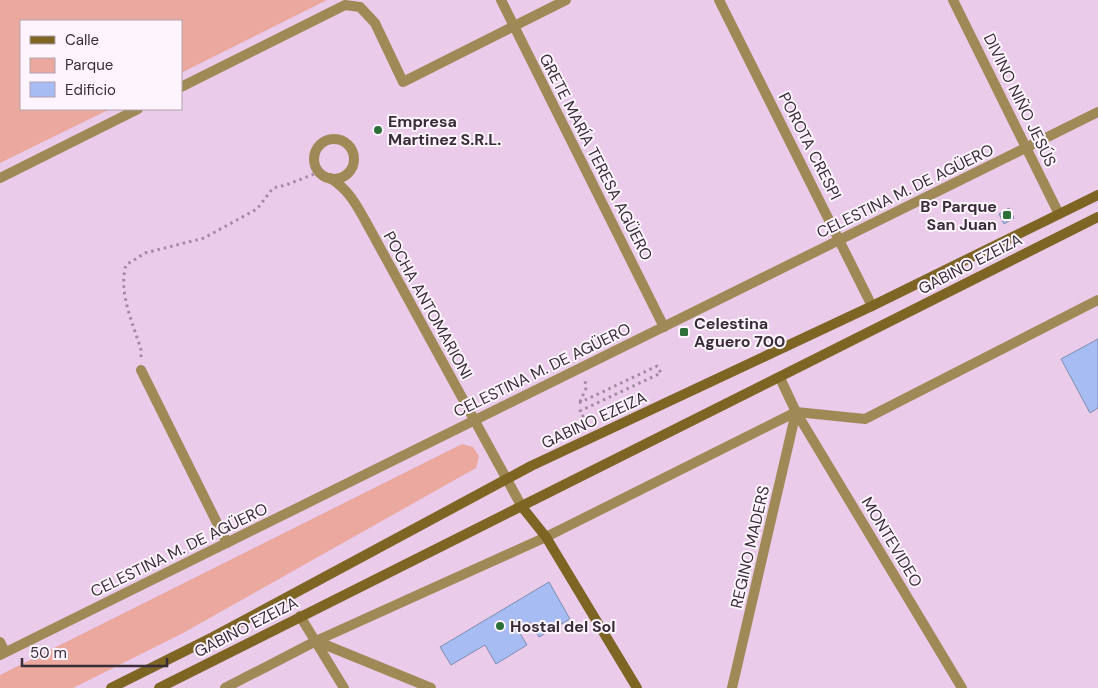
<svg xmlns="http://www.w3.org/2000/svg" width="1098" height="688" viewBox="0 0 1098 688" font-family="'DM Sans',sans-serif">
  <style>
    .green { fill: #eba89f }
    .building { fill: #a6bcf3; stroke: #7f8daf }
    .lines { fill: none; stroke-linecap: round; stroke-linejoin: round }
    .path { stroke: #a28aa1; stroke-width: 3; stroke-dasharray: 2.5 4; stroke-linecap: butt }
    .lane { stroke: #9f8a57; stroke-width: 10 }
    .street { stroke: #9f8a57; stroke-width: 10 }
    .secondary { stroke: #7e6523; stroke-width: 10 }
    .poi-dot { fill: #2d703a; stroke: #fef4fd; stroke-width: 2 }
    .labels { text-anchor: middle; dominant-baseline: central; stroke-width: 4; stroke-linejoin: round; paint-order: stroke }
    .street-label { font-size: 16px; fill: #392d38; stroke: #fef4fd }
    .poi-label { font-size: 16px; font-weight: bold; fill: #392d38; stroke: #fef4fd; text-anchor: start }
  </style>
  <rect width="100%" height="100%" fill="#eacbe9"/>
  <g class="green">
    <path d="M0,0H327L181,73V21H21V109H110L0,163Z"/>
    <path d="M462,444L473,447L479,456L476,468L183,633L73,688H0V675Z"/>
  </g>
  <g class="building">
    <path d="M1009,208L1014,218L1004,224L999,214Z"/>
    <path d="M1098,339V408L1090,413L1061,359Z"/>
    <path d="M549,582L570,619L539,637L530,622L518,630L527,645L496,664L485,645L451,665L440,647Z"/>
  </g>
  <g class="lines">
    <g class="path">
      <path d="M141,357V350C133,323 118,293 126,265L145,253L204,238L257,209L273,188L286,185L317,173"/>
      <path d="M580,402L586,388L585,380"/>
      <path d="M579,403L657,366L661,373L580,411L587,424"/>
    </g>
    <g class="lane">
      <circle cx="334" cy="159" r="20"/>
      <path d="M330,178C348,189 356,204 366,222"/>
    </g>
    <g class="street">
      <path d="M501,0L664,327"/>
      <path d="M719,0L872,306"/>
      <path d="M953,0L1059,214"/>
      <path d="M181,87L345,5L360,7L375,23L403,82L566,0"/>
      <path d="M0,178L138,109"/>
      <path d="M366,222L522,507"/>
      <path d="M141,370L227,543"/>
      <path d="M780,378L796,412L962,688"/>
      <path d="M300,616L344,688"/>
      <path d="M316,641L431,688"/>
      <path d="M0,642L5,652"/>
      <path d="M0,655L1098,112"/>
      <path d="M225,688L316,641L546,537L796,412L865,419L1098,300"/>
      <path d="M732,688L796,412"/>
    </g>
    <g class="secondary">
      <path d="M522,507L546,537L637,688"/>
      <path d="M111,688L213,637L531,466L872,306L1098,195"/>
      <path d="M159,688L1098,217"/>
    </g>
  </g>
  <g class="poi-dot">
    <circle cx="378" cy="130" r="5"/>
    <rect x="1002" y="210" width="10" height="10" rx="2.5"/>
    <rect x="679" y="327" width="10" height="10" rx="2.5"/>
    <circle cx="500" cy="626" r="5"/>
  </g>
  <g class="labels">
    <g class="street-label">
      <text transform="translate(1020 100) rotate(64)">DIVINO NIÑO JESÚS</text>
      <text transform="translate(810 146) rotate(63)">POROTA CRESPI</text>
      <text transform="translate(596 157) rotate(63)">GRETE MARÍA TERESA AGÜERO</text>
      <text transform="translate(905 191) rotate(-26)">CELESTINA M. DE AGÜERO</text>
      <text transform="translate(970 264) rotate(-27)">GABINO EZEIZA</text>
      <text transform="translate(428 305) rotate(61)">POCHA ANTOMARIONI</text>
      <text transform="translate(542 370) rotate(-26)">CELESTINA M. DE AGÜERO</text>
      <text transform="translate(594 420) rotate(-25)">GABINO EZEIZA</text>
      <text transform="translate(892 542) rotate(59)">MONTEVIDEO</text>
      <text transform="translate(750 547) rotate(-77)">REGINO MADERS</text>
      <text transform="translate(179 550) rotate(-26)">CELESTINA M. DE AGÜERO</text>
      <text transform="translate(246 627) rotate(-27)">GABINO EZEIZA</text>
    </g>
    <g class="poi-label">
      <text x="388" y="121">Empresa<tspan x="388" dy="18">Martinez S.R.L.</tspan></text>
      <text x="997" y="206" text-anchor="end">Bº Parque<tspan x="997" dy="18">San Juan</tspan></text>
      <text x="694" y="323">Celestina<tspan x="694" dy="18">Aguero 700</tspan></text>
      <text x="510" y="626">Hostal del Sol</text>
    </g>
  </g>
  <rect x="20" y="20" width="162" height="90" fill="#fef4fd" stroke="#afa4ae"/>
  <rect x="30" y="36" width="25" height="8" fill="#7e6523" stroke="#afa4ae"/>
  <text x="65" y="45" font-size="15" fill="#392d38">Calle</text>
  <rect x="30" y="58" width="25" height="15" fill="#eba89f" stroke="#afa4ae"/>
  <text x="65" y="70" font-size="15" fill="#392d38">Parque</text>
  <rect x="30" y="82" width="25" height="15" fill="#a6bcf3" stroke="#afa4ae"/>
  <text x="65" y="95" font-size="15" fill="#392d38">Edificio</text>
  <path d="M22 658v8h145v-8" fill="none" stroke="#392d38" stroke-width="2.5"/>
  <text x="30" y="658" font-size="15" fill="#392d38" stroke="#fef4fd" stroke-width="4" paint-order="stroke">50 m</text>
</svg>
